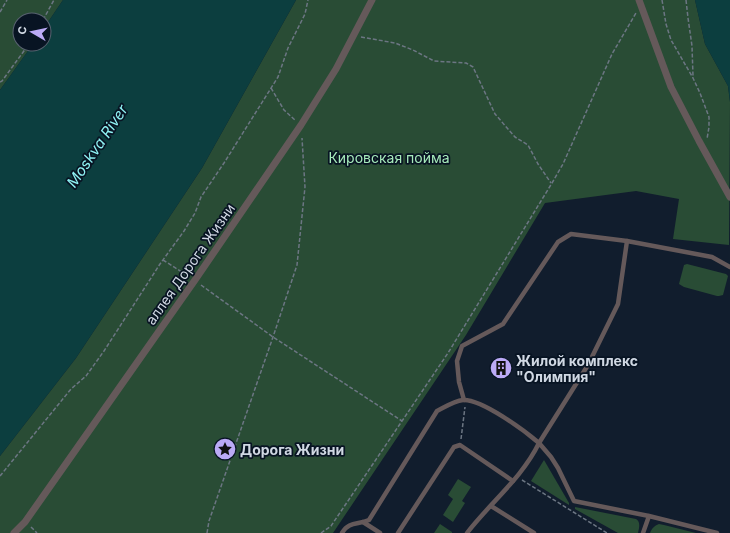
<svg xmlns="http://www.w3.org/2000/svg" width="730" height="533" viewBox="0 0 730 533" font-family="Inter,sans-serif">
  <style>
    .green { fill: #294c35 }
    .water { fill: #0c3e3f }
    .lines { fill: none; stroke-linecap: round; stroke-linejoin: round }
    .path { stroke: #6c7683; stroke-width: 1.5; stroke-dasharray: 4 2; stroke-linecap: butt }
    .service { stroke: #65595a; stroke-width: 4.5 }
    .pedestrian { stroke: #65595a; stroke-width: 7 }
    .labels { text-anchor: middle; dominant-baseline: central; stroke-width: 3.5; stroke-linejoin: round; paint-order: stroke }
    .park-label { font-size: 14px; fill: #a6eabb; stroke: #081423 }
    .street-label { font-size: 14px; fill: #d0d8e3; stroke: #081423 }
    .poi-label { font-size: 14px; font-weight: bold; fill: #d0d8e3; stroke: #081423; text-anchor: start }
    .water-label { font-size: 15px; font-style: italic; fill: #8ff2f4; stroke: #081423 }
  </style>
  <rect width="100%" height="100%" fill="#111d2d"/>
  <g class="green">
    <path d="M0,0H63L44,28V20H20V44H33L0,90Z"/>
    <path d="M296,0H695L705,44L728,86L730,102L729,245L673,239L679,199L636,191L545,203L466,335L333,533H0V456L76,358L202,168Z"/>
    <path d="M687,264L726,274L728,276L723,295L719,296H717L684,287L679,284L684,265Z"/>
    <path d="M544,460L569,503V505L531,481Z"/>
    <path d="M458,479L471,487L462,501L465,503L453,522L443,515L453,499L448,495Z"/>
    <path d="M575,507L636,519C641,522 639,528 638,533H618L575,509Z"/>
    <path d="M440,524L452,532V533H434Z"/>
    <path d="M659,524L664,525L696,533H650C652,528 654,526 659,524Z"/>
  </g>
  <g class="water">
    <path d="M63,0H296L202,168L76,358L0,456V90L33,44H44V28Z"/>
    <path d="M695,0H730V102L728,86L705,44Z"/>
  </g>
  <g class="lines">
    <g class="path">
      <path d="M662,0L666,24L671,40L693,78L700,93L709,117V127L707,139"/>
      <path d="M686,0L688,18L692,46L693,76"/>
      <path d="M0,12L7,0"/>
      <path d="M43,20L54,0"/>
      <path d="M361,37L395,43L413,50L434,61L466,63L473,67L495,114L515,137L528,145L538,164L551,183"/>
      <path d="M0,82L2,81L29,44"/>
      <path d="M271,88L284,110L296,121"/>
      <path d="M163,260L188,276"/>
      <path d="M201,285L273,337L402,421"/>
      <path d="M461,439L465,407"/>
      <path d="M0,476L71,389L86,376L104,351L160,264L184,231L195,213L201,197L224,163L278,77L288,48L305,14L308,0"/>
      <path d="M522,480L607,533"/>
      <path d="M31,527L37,533"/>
      <path d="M207,533L209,521L273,337L297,265L305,187L302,138"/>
      <path d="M321,533L331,526L448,353L552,183L563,164L612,54L636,13"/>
    </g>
    <g class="service">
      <path d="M464,400L459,382L457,361L462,346L503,324L558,242L571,234L627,241L712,257L730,267"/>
      <path d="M491,506L534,533"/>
      <path d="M363,522L380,533"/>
      <path d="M342,533C349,521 358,525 369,520L437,411C445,407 454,401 463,400C482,399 525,431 539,443L588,365L618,304L627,241"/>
      <path d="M398,533L454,447L460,445L513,481"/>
      <path d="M467,533C490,503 522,478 539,443L551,457L558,468L574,501L649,516L717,533"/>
      <path d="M643,533L649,516"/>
    </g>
    <g class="pedestrian">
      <path d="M639,0L671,87L699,141L730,197"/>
      <path d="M14,533L25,522L195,280L301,125L336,69L372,0"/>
    </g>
  </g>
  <defs>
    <g id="building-disc" transform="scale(1.15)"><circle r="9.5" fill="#bbaaf6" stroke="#081423"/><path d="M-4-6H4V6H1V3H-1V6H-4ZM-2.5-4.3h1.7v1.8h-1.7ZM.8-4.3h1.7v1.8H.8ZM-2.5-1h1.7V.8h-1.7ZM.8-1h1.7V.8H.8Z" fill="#111"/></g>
    <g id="sight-disc" transform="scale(1.15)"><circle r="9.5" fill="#bbaaf6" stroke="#081423"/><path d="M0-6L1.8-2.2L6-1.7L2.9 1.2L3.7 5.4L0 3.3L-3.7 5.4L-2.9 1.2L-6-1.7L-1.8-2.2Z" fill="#111"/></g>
  </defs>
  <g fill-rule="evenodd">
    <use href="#building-disc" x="501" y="368"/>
    <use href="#sight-disc" x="225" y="449"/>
  </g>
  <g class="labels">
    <g class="park-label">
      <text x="389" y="157">Кировская пойма</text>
    </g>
    <g class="street-label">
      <text transform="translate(190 264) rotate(-55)">аллея Дорога Жизни</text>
    </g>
    <g class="poi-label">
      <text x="516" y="360">Жилой комплекс<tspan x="516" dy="16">"Олимпия"</tspan></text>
      <text x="240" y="449">Дорога Жизни</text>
    </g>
    <g class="water-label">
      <text transform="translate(97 146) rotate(-56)">Moskva River</text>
    </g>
  </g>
  <g transform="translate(32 32) rotate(279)"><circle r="19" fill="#081423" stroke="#586270"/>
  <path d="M0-3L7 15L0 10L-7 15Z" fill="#bbaaf6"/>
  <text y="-6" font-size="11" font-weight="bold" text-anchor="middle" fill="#d0d8e3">С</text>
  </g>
</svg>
